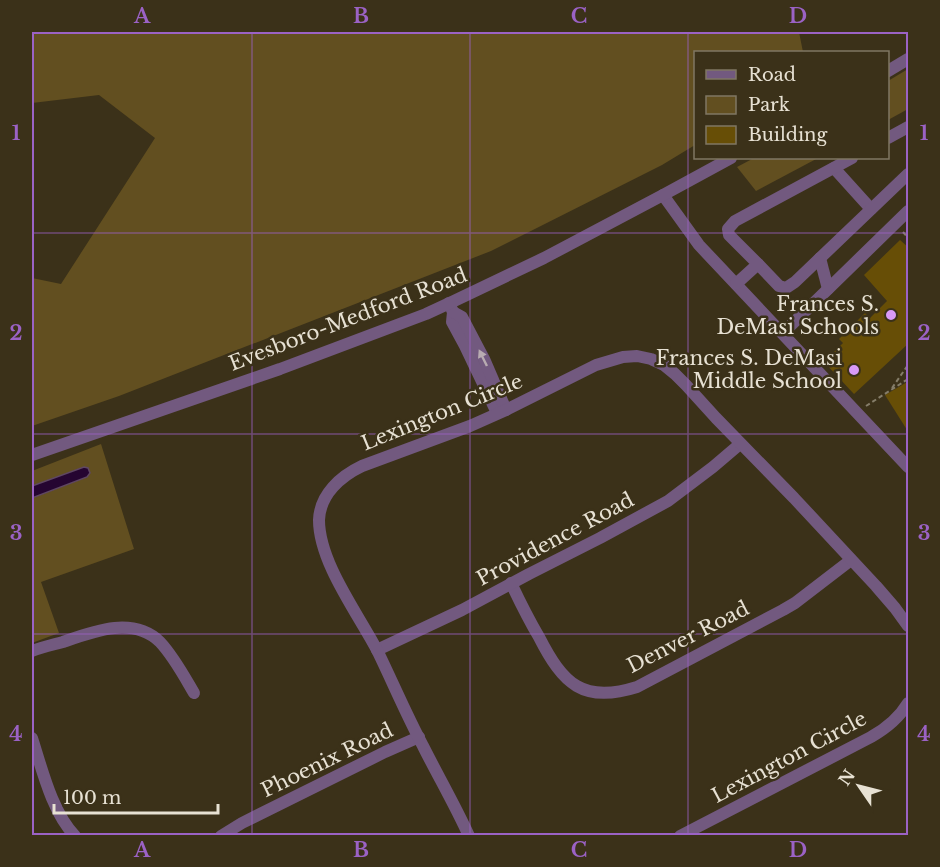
<svg xmlns="http://www.w3.org/2000/svg" width="940" height="867" viewBox="0 0 940 867" font-family="'Libre Baskerville',serif">
  <style>
    .green { fill: #624f20 }
    .water { fill: #250531; stroke: #5f4762; stroke-width: 1.5 }
    .building { fill: #674e06 }
    .lines { fill: none; stroke-linecap: round; stroke-linejoin: round }
    .path { stroke: #857d69; stroke-width: 2; stroke-dasharray: 4.5 3; stroke-linecap: butt }
    .minor { stroke: #72597f; stroke-width: 12 }
    .oneway { fill: #b8abb1 }
    .grid { fill: none; stroke: #9b62c5; stroke-width: 1.5; stroke-opacity: 0.55 }
    .poi-dot { fill: #d99af7; stroke: #3b3119; stroke-width: 2 }
    .labels { text-anchor: middle; dominant-baseline: central; stroke-width: 5; stroke-linejoin: round; paint-order: stroke }
    .poi-label { font-size: 20px; fill: #e7e1d3; stroke: #3b3119; text-anchor: end }
    .street-label { font-size: 20px; fill: #e7e1d3; stroke: #3b3119 }
    .neatline { fill: none; stroke: #9b62c5; stroke-width: 2 }
    .grid-label { font-size: 20px; text-anchor: middle; font-weight: bold; fill: #9b62c5 }
  </style>
  <rect width="100%" height="100%" fill="#3b3119"/>
  <g class="green">
    <path d="M32,32H799L803,52H696L695,145L662,165L491,251L119,396L32,426V278L61,284L155,138L99,95L32,103Z"/>
    <path d="M908,69V109L888,120V81Z"/>
    <path d="M754,158H818L756,191L737,167Z"/>
    <path d="M101,444L134,549L41,582L59,633L32,643V471Z"/>
  </g>
  <path class="water" d="M84,467L88,468L90,473L87,477L32,498V486Z"/>
  <g class="building">
    <path d="M900,240L909,248V343L854,394L824,362L843,343L839,339L865,313L870,318L887,301L864,275Z"/>
    <path d="M909,381V433L885,395Z"/>
  </g>
  <g class="lines">
    <g class="path">
      <path d="M903,232L908,238"/>
      <path d="M892,388L908,365"/>
      <path d="M866,406L908,379"/>
    </g>
    <g class="minor">
      <path d="M888,71L908,59"/>
      <path d="M888,138L908,127"/>
      <path d="M834,168L871,209"/>
      <path d="M663,195L699,245L908,467"/>
      <path d="M820,258L828,289"/>
      <path d="M758,264L779,286L786,288L795,282L908,174"/>
      <path d="M736,284L758,264L729,235L728,229L735,221L852,158"/>
      <path d="M449,303L453,312L452,322L465,346L497,413"/>
      <path d="M453,312L462,317L484,359L506,410"/>
      <path d="M783,333L908,211"/>
      <path d="M32,455L280,369L426,314L454,301L544,258L663,195L731,158"/>
      <path d="M511,583C520,602 529,620 539,637C563,684 583,704 637,687L783,610L795,603L851,560"/>
      <path d="M377,650L462,610L529,574L600,538L668,501L713,467L740,444"/>
      <path d="M32,651C42,647 52,645 63,642C94,631 133,616 160,642C174,657 184,676 194,693"/>
      <path d="M32,738C42,769 52,812 75,836"/>
      <path d="M221,836L242,823L385,752L419,737"/>
      <path d="M469,836C455,805 438,776 423,746C407,716 393,683 378,652C359,615 319,563 319,520C320,494 341,476 362,466L470,426L506,410L596,365L623,357L637,356L651,359L664,365L675,374L686,385L716,418L794,498L876,586L895,608L908,626"/>
      <path d="M680,836L871,737C887,728 899,718 908,703"/>
    </g>
  </g>
  <defs><path id="oneway-solid" d="M-6-.8H1V-3.2L6.5 0L1 3.2V.8H-6Z" transform="scale(1.5)"/></defs>
  <use class="oneway" href="#oneway-solid" transform="translate(483 358) rotate(-116)"/>
  <path class="grid" d="M252,32V836M470,32V836M688,32V836M32,233H908M32,434H908M32,634H908"/>
  <g class="poi-dot">
    <circle cx="891" cy="315" r="6"/>
    <circle cx="854" cy="370" r="6"/>
  </g>
  <g class="labels">
    <g class="poi-label">
      <text x="879" y="304">Frances S.<tspan x="879" dy="23">DeMasi Schools</tspan></text>
      <text x="842" y="358">Frances S. DeMasi<tspan x="842" dy="23">Middle School</tspan></text>
    </g>
    <g class="street-label">
      <text transform="translate(348 319) rotate(-21)">Evesboro-Medford Road</text>
      <text transform="translate(442 412) rotate(-22)">Lexington Circle</text>
      <text transform="translate(555 539) rotate(-28)">Providence Road</text>
      <text transform="translate(688 637) rotate(-27)">Denver Road</text>
      <text transform="translate(789 757) rotate(-28)">Lexington Circle</text>
      <text transform="translate(327 760) rotate(-26)">Phoenix Road</text>
    </g>
  </g>
  <rect width="940" height="867" fill="none" stroke="#3b3119" stroke-width="66"/>
  <rect x="694" y="51" width="195" height="108" fill="#3b3119" stroke="#807763" stroke-width="1.5"/>
  <rect x="706" y="70" width="30" height="9" fill="#72597f" stroke="#807763" stroke-width="1.5"/>
  <text x="748" y="81" font-size="18" fill="#e7e1d3">Road</text>
  <rect x="706" y="96" width="30" height="18" fill="#624f20" stroke="#807763" stroke-width="1.5"/>
  <text x="748" y="111" font-size="18" fill="#e7e1d3">Park</text>
  <rect x="706" y="126" width="30" height="18" fill="#674e06" stroke="#807763" stroke-width="1.5"/>
  <text x="748" y="141" font-size="18" fill="#e7e1d3">Building</text>
  <g transform="translate(859 786) rotate(305)" stroke="#3b3119" stroke-width="4.5" paint-order="stroke">
  <path d="M0-4.5L10 22L0 15L-10 22Z" fill="#e7e1d3"/>
  <text y="-9" font-size="16" font-weight="bold" text-anchor="middle" fill="#e7e1d3">N</text>
  </g>
  <path d="M54 804v9h164v-9" fill="none" stroke="#e7e1d3" stroke-width="3"/>
  <text x="63" y="804" font-size="18" fill="#e7e1d3" stroke="#3b3119" stroke-width="4.5" paint-order="stroke">100 m</text>
  <rect x="33" y="33" width="874" height="801" class="neatline"/>
  <g class="grid-label">
    <text x="142" y="23">A</text>
    <text x="361" y="23">B</text>
    <text x="579" y="23">C</text>
    <text x="798" y="23">D</text>
    <text x="16" y="140">1</text>
    <text x="924" y="140">1</text>
    <text x="16" y="340">2</text>
    <text x="924" y="340">2</text>
    <text x="16" y="540">3</text>
    <text x="924" y="540">3</text>
    <text x="16" y="741">4</text>
    <text x="924" y="741">4</text>
    <text x="142" y="857">A</text>
    <text x="361" y="857">B</text>
    <text x="579" y="857">C</text>
    <text x="798" y="857">D</text>
  </g>
</svg>
